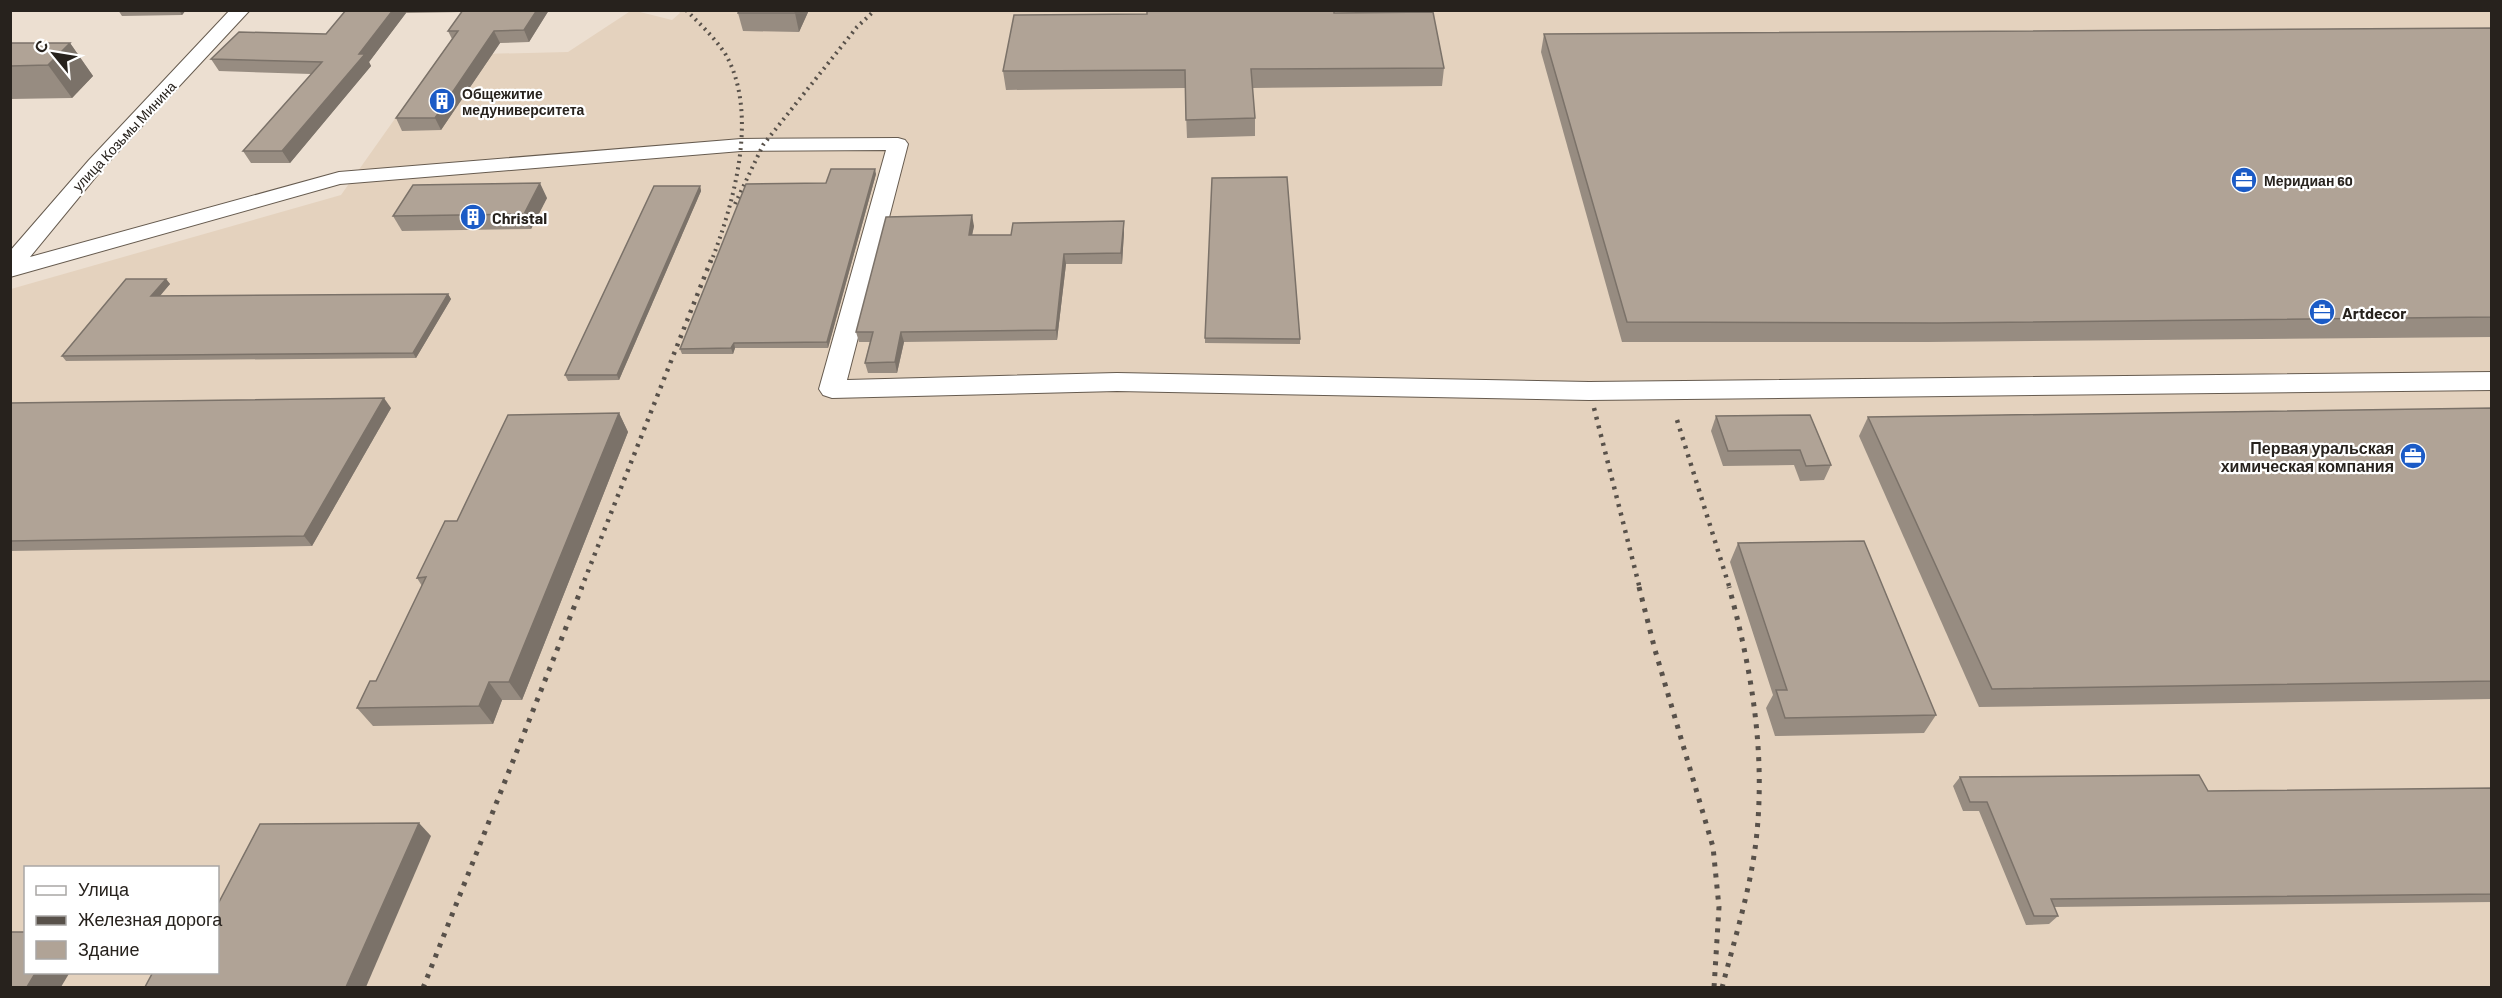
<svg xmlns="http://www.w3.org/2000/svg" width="2502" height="998" viewBox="0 0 2502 998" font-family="Barlow,sans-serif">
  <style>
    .built { fill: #e4d2be; fill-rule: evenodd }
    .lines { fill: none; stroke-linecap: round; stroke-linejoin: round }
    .street-casing { stroke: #665b4f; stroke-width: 2 }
    .street { fill: #fff; fill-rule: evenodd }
    .rail-far2 { stroke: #58514a; stroke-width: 4; stroke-dasharray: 2 4.5; stroke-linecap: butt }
    .rail-far1 { stroke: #58514a; stroke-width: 4.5; stroke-dasharray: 3 6; stroke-linecap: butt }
    .rail { stroke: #58514a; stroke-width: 5; stroke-dasharray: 4 7; stroke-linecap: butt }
    .wall { fill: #978c81 }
    .shaded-wall { fill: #7b7269 }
    .building { fill: #b0a396; stroke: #7b7269; stroke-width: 1.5 }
    .labels { text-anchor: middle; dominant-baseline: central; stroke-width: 4.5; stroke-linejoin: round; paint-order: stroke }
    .far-poi-label { font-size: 14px; font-weight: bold; fill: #27221d; stroke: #fff; text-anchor: start }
    .far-street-label { font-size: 14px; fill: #27221d; stroke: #fff }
    .poi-label { font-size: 16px; font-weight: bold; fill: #27221d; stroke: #fff; text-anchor: start }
  </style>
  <rect width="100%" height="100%" fill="#ecdfd1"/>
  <path class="built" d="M632,10L672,20L680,13L678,10L2491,11V987L11,988V289L341,195L440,55L568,52ZM26,868H218V972H26Z"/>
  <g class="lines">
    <g class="street-casing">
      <path id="street" d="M230,10H250L103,168L30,257L339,172L741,139L898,138L905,140L908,144L847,380L1117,373L1589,382L2492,372V390L1589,400L1117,391L832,398L823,395L819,389L886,150L741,151L340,184L10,277V251L89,160Z"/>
    </g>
    <use href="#street" class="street"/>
    <g class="rail-far2">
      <path d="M686,10C700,24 715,38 726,55C759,114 734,203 711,262"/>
      <path d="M735,204L763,145L857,27L875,10"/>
    </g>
    <g class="rail-far1">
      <path d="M1594,408L1640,589"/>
      <path d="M1677,420L1730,589"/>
      <path d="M581,589L711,260"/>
    </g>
    <g class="rail">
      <path d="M1639,587L1655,650L1713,847L1719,907L1714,988"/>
      <path d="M423,988L582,587"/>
      <path d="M1722,988C1735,937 1752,885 1757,832C1765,748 1751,667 1729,587"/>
    </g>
  </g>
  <g class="wall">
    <path d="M118,10H186L182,15L122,16Z"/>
    <path d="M346,10H549L529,42L500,43L441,130L402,131L396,118L452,39L448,31L462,12L406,13L369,62L371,66L290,163H251L243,151L311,74L219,71L211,59L326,34Z"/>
    <path d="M739,10H809L799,32L743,31L738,13Z"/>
    <path d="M2492,28V337L1928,342H1622L1541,52L1544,34Z"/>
    <path d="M10,43H70L93,76L72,98L10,99Z"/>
    <path d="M1444,68L1442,86L1252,88L1255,118V136L1187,138L1185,88L1006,90L1003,71Z"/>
    <path d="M876,174L828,348H735L733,354H682L680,349L826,183Z"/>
    <path d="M700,186L701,191L619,380L568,381L565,375Z"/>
    <path d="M547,198L531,229L402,231L393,216Z"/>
    <path d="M1124,221V232L1122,264H1066L1057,340L904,342L897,373H868L865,363L870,342H859L856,332L974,226L972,235H1011Z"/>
    <path d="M166,279L170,284L159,296L448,294L451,299L416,358L66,361L62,356Z"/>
    <path d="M1205,338L1300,339V344L1205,343Z"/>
    <path d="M10,403L391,408L312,546L10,551Z"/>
    <path d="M2492,408V699L1979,707L1859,436L1868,417Z"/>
    <path d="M619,413L628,432L522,700H502L493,724L373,726L357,708L376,681L422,586L417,578L457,521Z"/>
    <path d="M1810,415L1831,465L1824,480L1800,481L1794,465L1723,466L1711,431L1716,416Z"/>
    <path d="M1738,543L1936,715L1924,733L1775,736L1766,708L1773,695L1730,562Z"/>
    <path d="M1960,777L2208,791L2492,788V902L2054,907L2058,916L2049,924L2026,925L1979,811H1963L1953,786Z"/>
  </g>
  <g class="shaded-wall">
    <path d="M179,10H186L182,15Z"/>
    <path d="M393,10H405L406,13L369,62L371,66L290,163L282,151Z"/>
    <path d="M537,10H549L529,42L524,30Z"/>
    <path d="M796,10H809L799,32L795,13Z"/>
    <path d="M494,31L500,43L441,130L435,118Z"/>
    <path d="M70,43L93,76L72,98L48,65Z"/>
    <path d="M875,169L876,174L828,348L827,342Z"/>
    <path d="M540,183L547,198L531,229L524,214Z"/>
    <path d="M700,186L701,191L619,380L617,375Z"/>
    <path d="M972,215L974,226L970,245L969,235Z"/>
    <path d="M1124,221V232L1122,264L1121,253Z"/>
    <path d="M1064,254L1066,264L1057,340L1056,330Z"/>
    <path d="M166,279L170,284L155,302L151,296Z"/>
    <path d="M448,294L451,299L416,358L413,353Z"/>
    <path d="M901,332L904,342L897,373L895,362Z"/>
    <path d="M734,343L735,348L733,354L731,348Z"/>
    <path d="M384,398L391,408L312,546L304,536Z"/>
    <path d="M619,413L628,432L522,700L509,682Z"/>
    <path d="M489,682L502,700L493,724L479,706Z"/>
    <path d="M419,823L431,836L366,987H346Z"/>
    <path d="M36,972H70L61,987H27Z"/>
  </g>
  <g class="building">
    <path d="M346,10H393L359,54H365L282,151H243L322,62L211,59L239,32L326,34Z"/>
    <path d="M463,10H537L524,30L494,31L435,118H396L458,31H448Z"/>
    <path d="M739,10H796L795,13H738Z"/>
    <path d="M1147,10H1334V13L1433,12L1444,68L1251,69L1255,118L1186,120L1185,70L1003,71L1014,15L1147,14Z"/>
    <path d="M2492,28V317L1937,323L1627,322L1544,34Z"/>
    <path d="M10,43H70L48,65L10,66Z"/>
    <path d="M831,169H875L827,342L734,343L731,348L680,349L746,184L826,183Z"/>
    <path d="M1287,177L1300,339L1205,338L1212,178Z"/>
    <path d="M540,183L524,214L393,216L413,185Z"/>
    <path d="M654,186H700L617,375H565Z"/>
    <path d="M972,215L969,235H1011L1013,223L1124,221L1121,253L1064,254L1056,330L901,332L895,362L865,363L873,332H856L886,217Z"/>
    <path d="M126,279H166L151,296L448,294L413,353L62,356Z"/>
    <path d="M384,398L304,536L10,541V403Z"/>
    <path d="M2492,408V681L1992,689L1868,417Z"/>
    <path d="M619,413L509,682H489L479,706L357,708L370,681H376L426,577L417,578L445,521H457L508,415Z"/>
    <path d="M1810,415L1831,465L1806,466L1800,450L1728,451L1716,416Z"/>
    <path d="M1864,541L1936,715L1785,718L1776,690H1787L1738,543Z"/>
    <path d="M2199,775L2208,791L2492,788V894L2051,899L2058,916H2034L1987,802H1970L1960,777Z"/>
    <path d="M419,823L346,987H145L153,972H218V904L260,824Z"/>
    <path d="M10,932H26V972H36L27,987H10Z"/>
  </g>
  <defs>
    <g id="building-disc" transform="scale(1.35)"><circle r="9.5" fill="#1b5bc6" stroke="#fff"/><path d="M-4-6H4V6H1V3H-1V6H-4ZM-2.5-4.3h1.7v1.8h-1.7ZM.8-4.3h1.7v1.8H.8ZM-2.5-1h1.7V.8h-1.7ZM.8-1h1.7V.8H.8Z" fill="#fff"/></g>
    <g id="office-disc" transform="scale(1.35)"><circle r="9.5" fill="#1b5bc6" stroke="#fff"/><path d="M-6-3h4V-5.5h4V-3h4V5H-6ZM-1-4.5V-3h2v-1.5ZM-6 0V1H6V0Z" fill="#fff"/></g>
  </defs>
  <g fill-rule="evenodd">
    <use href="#building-disc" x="442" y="101"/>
    <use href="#office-disc" x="2244" y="180"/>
    <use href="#building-disc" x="473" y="217"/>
    <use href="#office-disc" x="2322" y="312"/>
    <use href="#office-disc" x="2413" y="456"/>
  </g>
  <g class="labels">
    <g class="far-poi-label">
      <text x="462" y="93">Общежитие<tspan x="462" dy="16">медуниверситета</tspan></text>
      <text x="2264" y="180">Меридиан 60</text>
    </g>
    <g class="far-street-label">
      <text transform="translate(124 136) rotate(-47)">улица Козьмы Минина</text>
    </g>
    <g class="poi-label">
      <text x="492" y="217">Christal</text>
      <text x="2342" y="312">Artdecor</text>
      <text x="2394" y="447" text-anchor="end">Первая уральская<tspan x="2394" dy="18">химическая компания</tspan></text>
    </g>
  </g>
  <rect width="2502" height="998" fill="none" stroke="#27221d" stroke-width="24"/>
  <rect x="24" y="866" width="195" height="108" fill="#ffffff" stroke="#a9a7a5" stroke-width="1.5"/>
  <rect x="36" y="886" width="30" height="9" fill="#ffffff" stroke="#a9a7a5" stroke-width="1.5"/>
  <text x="78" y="896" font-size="18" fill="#27221d">Улица</text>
  <rect x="36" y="916" width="30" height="9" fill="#58514a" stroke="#a9a7a5" stroke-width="1.5"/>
  <text x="78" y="926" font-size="18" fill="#27221d">Железная дорога</text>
  <rect x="36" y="941" width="30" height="18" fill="#b0a396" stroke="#a9a7a5" stroke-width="1.5"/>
  <text x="78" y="956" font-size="18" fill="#27221d">Здание</text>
  <g transform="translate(54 54) rotate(300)" stroke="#ffffff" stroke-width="4.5" paint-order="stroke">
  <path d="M0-4.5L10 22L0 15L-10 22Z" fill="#27221d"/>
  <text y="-9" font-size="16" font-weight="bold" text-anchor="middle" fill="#27221d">С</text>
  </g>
</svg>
